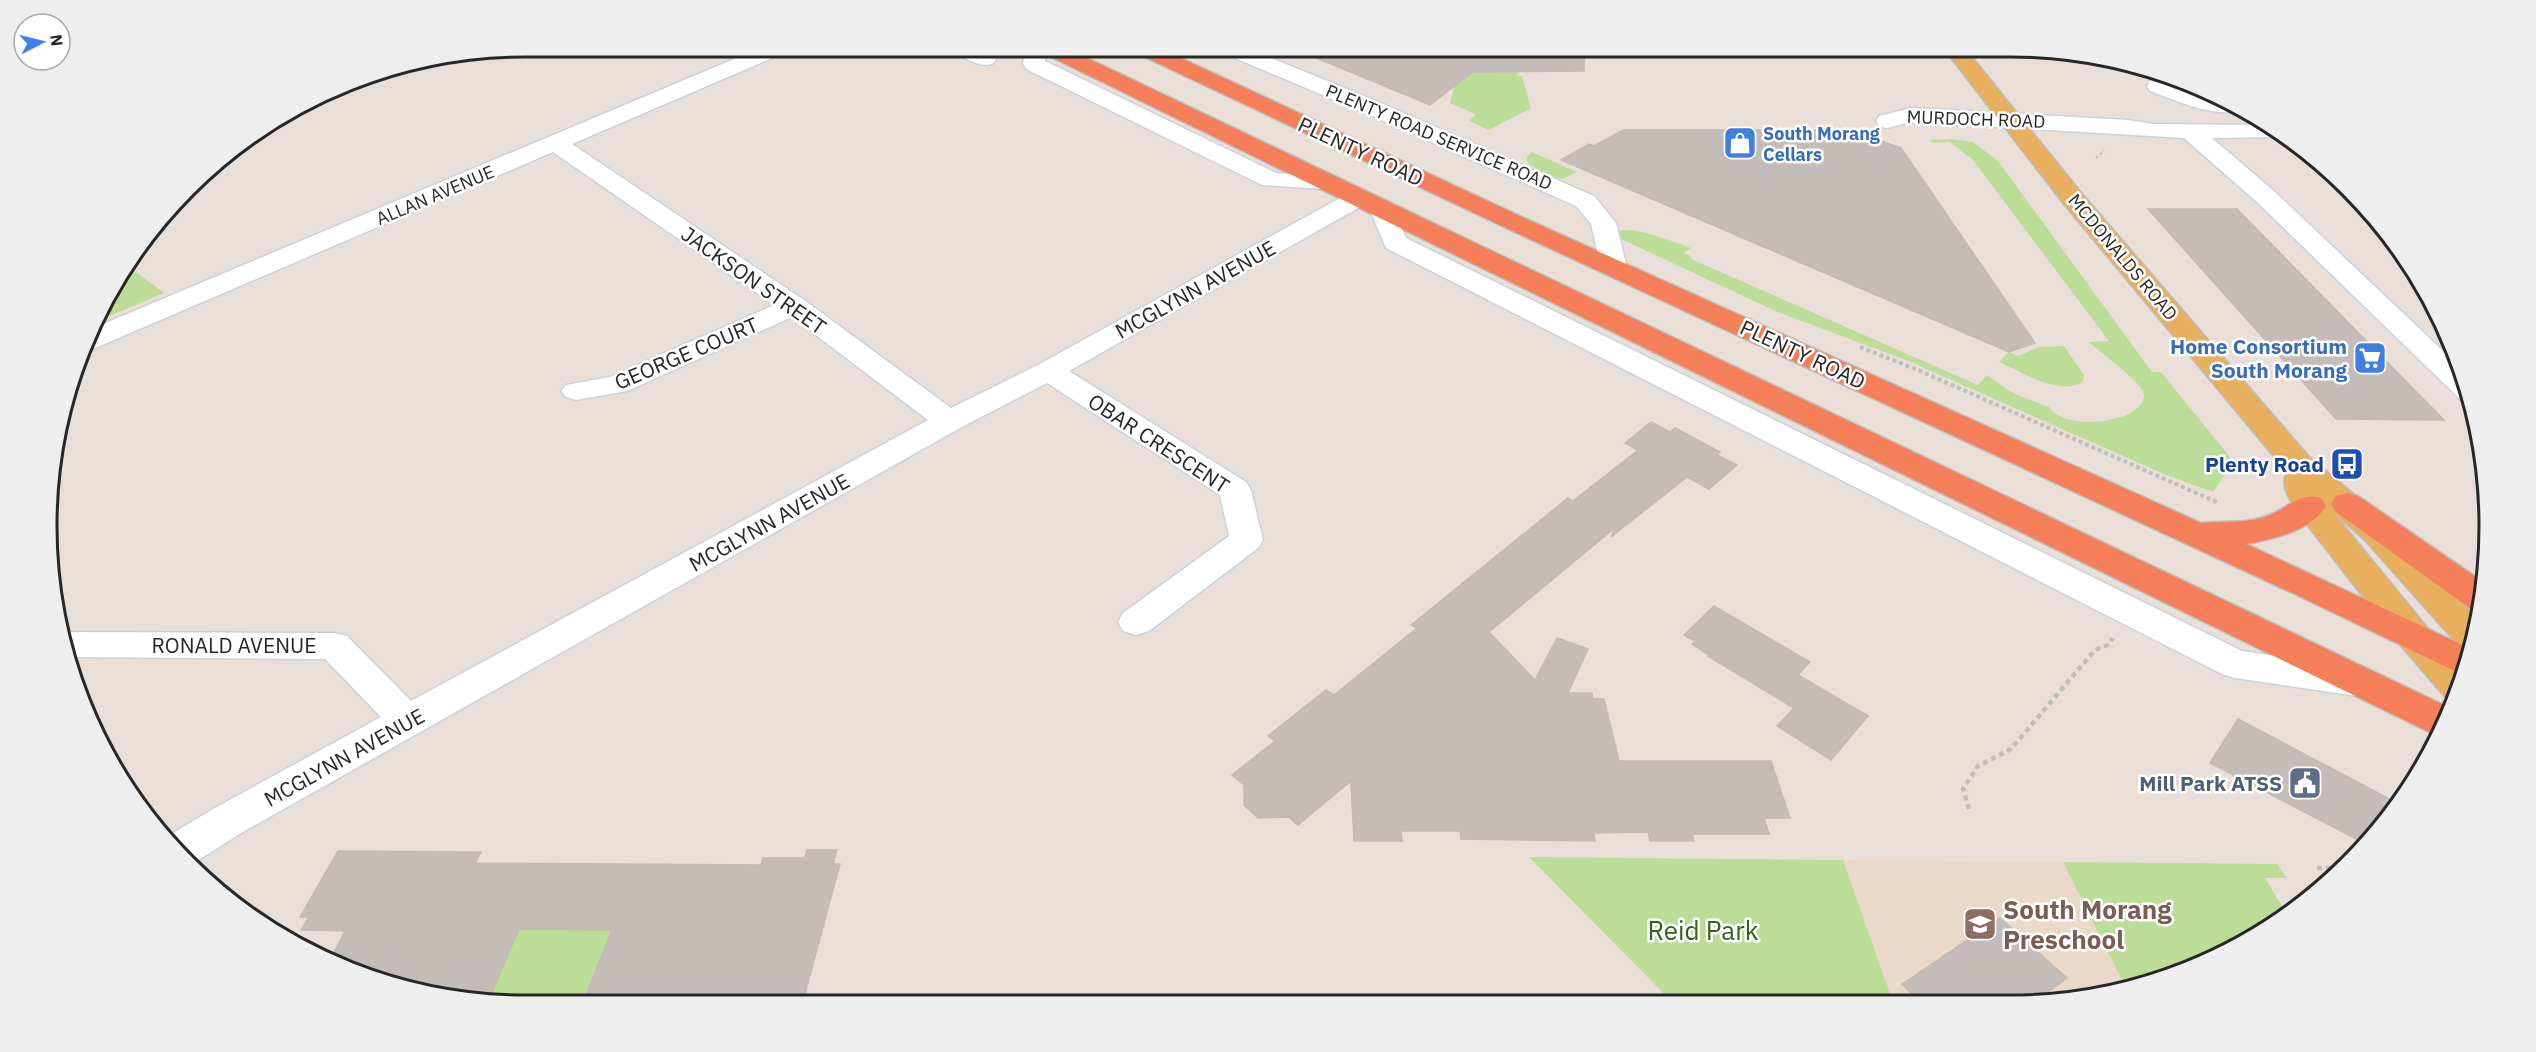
<svg xmlns="http://www.w3.org/2000/svg" width="2536" height="1052" viewBox="0 0 2536 1052" font-family="'IBM Plex Sans',sans-serif">
  <style>
    .education { fill: #ead9c8 }
    .green { fill: #bcdd97 }
    .building { fill: #c4bcb8; stroke: #c3bab3; stroke-width: 1.5 }
    .lines { fill: none; stroke-linecap: round; stroke-linejoin: round }
    .minor-casing { stroke: #cbd1db; stroke-width: 3 }
    .major-casing { stroke: #bebebe; stroke-width: 3 }
    .highway-casing { stroke: #bebebe; stroke-width: 3 }
    .path-far2 { stroke: #bebebe; stroke-width: 2; stroke-dasharray: 3 2; stroke-linecap: butt }
    .path-far1 { stroke: #bebebe; stroke-width: 4; stroke-dasharray: 4 3; stroke-linecap: butt }
    .path { stroke: #bebebe; stroke-width: 4.5; stroke-dasharray: 5 4; stroke-linecap: butt }
    .minor { fill: #fff; fill-rule: evenodd }
    .major { fill: #e8af5f; fill-rule: evenodd }
    .highway { fill: #f47f58; fill-rule: evenodd }
    .labels { text-anchor: middle; dominant-baseline: central; stroke-width: 5; stroke-linejoin: round; paint-order: stroke }
    .far-street-label { font-size: 18px; fill: #272727; stroke: #fff }
    .far-shop-label { font-size: 18px; font-weight: bold; fill: #366cbe; stroke: #fff; text-anchor: start }
    .street-label { font-size: 21px; fill: #272727; stroke: #fff }
    .shop-label { font-size: 21px; font-weight: bold; fill: #366cbe; stroke: #fff; text-anchor: end }
    .transit-label { font-size: 21px; font-weight: bold; fill: #164399; stroke: #fff; text-anchor: end }
    .service-label { font-size: 21px; font-weight: bold; fill: #4e5e75; stroke: #fff; text-anchor: end }
    .near-education-label { font-size: 26px; font-weight: bold; fill: #785e54; stroke: #fff; text-anchor: start }
    .near-park-label { font-size: 26px; fill: #365e1c; stroke: #fff }
    .rim { fill: none; stroke: #272727; stroke-width: 3 }
  </style>
  <rect width="100%" height="100%" fill="#e9dfd8"/>
  <path class="education" d="M1843,860L2063,862L2125,986L2073,1001L1893,1002Z"/>
  <g class="green">
    <path d="M1477,70H1517L1518,76H1522L1531,108L1489,130L1469,121L1476,114L1450,103L1456,80Z"/>
    <path d="M1951,139L1973,142L1998,161L2152,372H2161L2229,456L2233,463L2213,492L2166,475L1906,360L1773,310L1621,239L1618,231C1635,226 1674,242 1691,248L1684,253L1692,257L1691,259L1978,385L1987,375L2013,393L2049,407C2066,434 2146,421 2144,395C2143,382 2100,353 2089,342L2109,341L1973,160L1950,142L1933,143L1930,140Z"/>
    <path d="M1532,152L1577,172L1562,179L1545,174L1528,164L1526,158Z"/>
    <path d="M128,266L164,293L95,322L111,287Z"/>
    <path d="M2064,346L2084,375L2083,381C2063,398 2019,371 1999,362L2009,352L2018,356L2039,347Z"/>
    <path d="M1529,857L1843,860L1893,1002H1672Z"/>
    <path d="M2063,862L2277,864L2287,878H2265L2286,913L2222,956L2125,986Z"/>
    <path d="M438,924C499,927 558,930 620,925L603,968H596L582,1005H591H526L489,999L505,961Z"/>
  </g>
  <g class="building">
    <path d="M1584,46V71L1473,72L1430,105L1290,47Z"/>
    <path d="M1623,130H1830L1854,139L1861,134L1901,148L2035,343L2009,352L1561,160L1589,144L1594,146Z"/>
    <path d="M2148,209H2237L2444,420L2336,419Z"/>
    <path d="M1651,422L1670,432L1675,428L1720,452L1717,455L1737,465L1709,489L1687,477L1611,537L1616,527L1489,632L1535,680L1557,638L1588,649L1568,693H1592L1593,699H1604L1619,761H1771L1790,818H1764L1769,834H1692L1694,841H1650L1648,832L1594,833L1595,841L1461,839L1460,831H1401L1402,841H1354L1351,781L1298,825L1289,817L1258,818L1244,805V785L1232,775L1275,741L1268,736L1326,690L1334,695L1417,628L1411,625L1568,498L1573,501L1638,450L1625,443Z"/>
    <path d="M1714,606L1810,662L1798,675L1868,716L1831,760L1777,726L1794,708L1708,656L1709,655L1692,644L1695,641L1684,635Z"/>
    <path d="M2238,719L2399,804L2364,843L2210,763Z"/>
    <path d="M807,850H837L833,864H840L802,1005H582L612,930L519,929L489,999L372,980L331,958L345,931L301,930L309,917H300L338,851L481,852L475,863L761,865L763,858H805Z"/>
    <path d="M2000,918L2067,978L2036,1001L1920,1002L1902,984Z"/>
  </g>
  <g class="lines">
    <g class="minor-casing">
      <g id="minor">
        <path d="M765,46H794L791,50L572,144L804,300L951,408L1038,365L1349,193L1358,191L1367,193L1370,198L1367,203L1069,371L1246,482L1251,490L1263,540L1258,548L1149,631L1136,635L1123,631L1118,622L1123,613L1229,536L1220,495L1047,383L960,428L241,833L194,863L168,836L213,809L381,717L325,659L67,657L59,632L334,633L347,636L411,701L928,420L792,317L627,391L576,400L566,397L561,391L566,385L610,377L774,305L553,152L95,348L82,350L91,329Z"/>
        <path d="M948,46C965,46 985,44 996,60L992,64C977,68 964,57 951,50Z"/>
        <path d="M1026,46H1046L1045,61L1276,173L1333,177L1336,182L1333,187L1324,189L1262,185L1026,69L1023,64Z"/>
        <path d="M1213,46H1242L1381,103L1594,196L1616,223L1627,268L1623,274L1614,276L1605,274L1601,268L1591,224L1576,206L1365,113L1216,50Z"/>
        <path d="M2158,79L2212,97L2221,98L2246,109C2216,120 2179,101 2150,91L2147,86L2150,81Z"/>
        <path d="M1911,108L2128,120L2154,124L2270,125L2287,137L2212,138L2276,193L2460,367L2473,401L2460,399L2258,203L2184,138L1911,122L1887,128L1879,126L1876,121L1879,116Z"/>
        <path d="M1382,203L1391,205L1406,238L2242,651L2357,668L2370,672L2375,682L2370,692L2357,696L2235,678L2222,674L1386,248L1370,210L1373,205Z"/>
      </g>
    </g>
    <g class="major-casing">
      <path id="major" d="M1942,46H1963L2082,194L2309,457L2388,523L2478,620L2471,651L2461,648L2364,539L2331,510L2429,630L2466,671L2454,701L2447,699L2403,648L2299,514C2291,502 2279,485 2287,472L2064,204Z"/>
    </g>
    <g class="highway-casing">
      <g id="highway">
        <path d="M1034,46H1062L2450,708L2437,735L2431,733L1037,50Z"/>
        <path d="M1127,46H1155L1522,217L2201,523C2224,521 2248,524 2270,515C2289,507 2300,492 2321,498L2326,506C2311,531 2273,539 2246,544L2471,649L2465,676L2303,598L1504,227L1130,50Z"/>
        <path d="M2347,493L2358,496L2486,584L2480,612L2471,609L2336,512L2331,504L2336,496Z"/>
      </g>
    </g>
    <path class="path-far2" d="M2096,158L2104,151"/>
    <path class="path-far1" d="M1860,347L1918,370L2219,503"/>
    <g class="path">
      <path d="M1969,809L1963,789L1978,766L2011,749L2095,650L2108,645L2113,638"/>
      <path d="M2317,868H2342"/>
    </g>
    <use href="#minor" class="minor"/>
    <use href="#major" class="major"/>
    <use href="#highway" class="highway"/>
  </g>
  <defs>
    <g id="shop-square" transform="scale(1.725)"><rect x="-9" y="-9" width="18" height="18" rx="4" fill="#3f7fe0" stroke="#fff"/><path d="M-5-2.5h2.3a2.7 3.5 0 0 1 5.4 0H5L5.5 6h-11ZM-1.5-2.5h3a1.5 2.3 0 0 0-3 0Z" fill="#fff"/></g>
    <g id="supermarket-square" transform="scale(1.725)"><rect x="-9" y="-9" width="18" height="18" rx="4" fill="#3f7fe0" stroke="#fff"/><path d="M-6-5.5h2.5l.6 2H6L4.5 2H-2.5L-4.4-4H-6ZM-1.5 3.2a1.3 1.3 0 1 0 .1 0ZM3 3.2a1.3 1.3 0 1 0 .1 0Z" fill="#fff"/></g>
    <g id="bus-square" transform="scale(1.725)"><rect x="-9" y="-9" width="18" height="18" rx="4" fill="#1a4fb4" stroke="#fff"/><path d="M-5-6H5V4H4V6H2V4H-2V6H-4V4H-5ZM-3.5-4V0h7V-4ZM-3.5 1.2v1.5H-2V1.2ZM2 1.2v1.5H3.5V1.2Z" fill="#fff"/></g>
    <g id="civic-square" transform="scale(1.725)"><rect x="-9" y="-9" width="18" height="18" rx="4" fill="#5c6f8a" stroke="#fff"/><path d="M-.6-6.5H3V-4.5H.6V-3L4-1V1h2V6H-6V1h2V-1L-.6-3ZM-1.2 2.5V6h2.4V2.5Z" fill="#fff"/></g>
    <g id="school-square" transform="scale(1.725)"><rect x="-9" y="-9" width="18" height="18" rx="4" fill="#8d6e63" stroke="#fff"/><path d="M0-5L7-2L0 1L-7-2ZM-4 1L0 2.5L4 1V4Q0 6-4 4Z" fill="#fff"/></g>
  </defs>
  <g fill-rule="evenodd">
    <use href="#shop-square" x="1740" y="143"/>
    <use href="#supermarket-square" x="2370" y="358"/>
    <use href="#bus-square" x="2347" y="464"/>
    <use href="#civic-square" x="2305" y="783"/>
    <use href="#school-square" x="1980" y="924"/>
  </g>
  <g class="labels">
    <g class="far-street-label">
      <text transform="translate(1976 119) rotate(2)">MURDOCH ROAD</text>
      <text transform="translate(1439 137) rotate(23)">PLENTY ROAD SERVICE ROAD</text>
      <text transform="translate(435 195) rotate(-23)">ALLAN AVENUE</text>
      <text transform="translate(2123 257) rotate(50)">MCDONALDS ROAD</text>
    </g>
    <g class="far-shop-label">
      <text x="1763" y="133">South Morang<tspan x="1763" dy="21">Cellars</tspan></text>
    </g>
    <g class="street-label">
      <text transform="translate(1361 151) rotate(25)">PLENTY ROAD</text>
      <text transform="translate(754 280) rotate(35)">JACKSON STREET</text>
      <text transform="translate(1195 289) rotate(-29)">MCGLYNN AVENUE</text>
      <text transform="translate(686 353) rotate(-23)">GEORGE COURT</text>
      <text transform="translate(1803 354) rotate(25)">PLENTY ROAD</text>
      <text transform="translate(1159 443) rotate(33)">OBAR CRESCENT</text>
      <text transform="translate(769 522) rotate(-29)">MCGLYNN AVENUE</text>
      <text x="234" y="645">RONALD AVENUE</text>
      <text transform="translate(344 757) rotate(-29)">MCGLYNN AVENUE</text>
    </g>
    <g class="shop-label">
      <text x="2347" y="346">Home Consortium<tspan x="2347" dy="24">South Morang</tspan></text>
    </g>
    <g class="transit-label">
      <text x="2324" y="464">Plenty Road</text>
    </g>
    <g class="service-label">
      <text x="2282" y="783">Mill Park ATSS</text>
    </g>
    <g class="near-education-label">
      <text x="2003" y="909">South Morang<tspan x="2003" dy="30">Preschool</tspan></text>
    </g>
    <g class="near-park-label">
      <text x="1703" y="930">Reid Park</text>
    </g>
  </g>
  <path d="M0 0H2536V1052H0ZM526 57H2010A469 469 0 0 1 2479 526V526A469 469 0 0 1 2010 995H526A469 469 0 0 1 57 526V526A469 469 0 0 1 526 57Z" fill="#eee" fill-rule="evenodd"/>
  <path class="rim" d="M526 57H2010A469 469 0 0 1 2479 526V526A469 469 0 0 1 2010 995H526A469 469 0 0 1 57 526V526A469 469 0 0 1 526 57Z"/>
  <g transform="translate(42 42) rotate(83)"><circle r="28" fill="#ffffff" stroke="#a9a9a9" stroke-width="1.5"/>
  <path d="M0-4.5L10 22L0 15L-10 22Z" fill="#3f80ef"/>
  <text y="-9" font-size="16" font-weight="bold" text-anchor="middle" fill="#272727">N</text>
  </g>
</svg>
